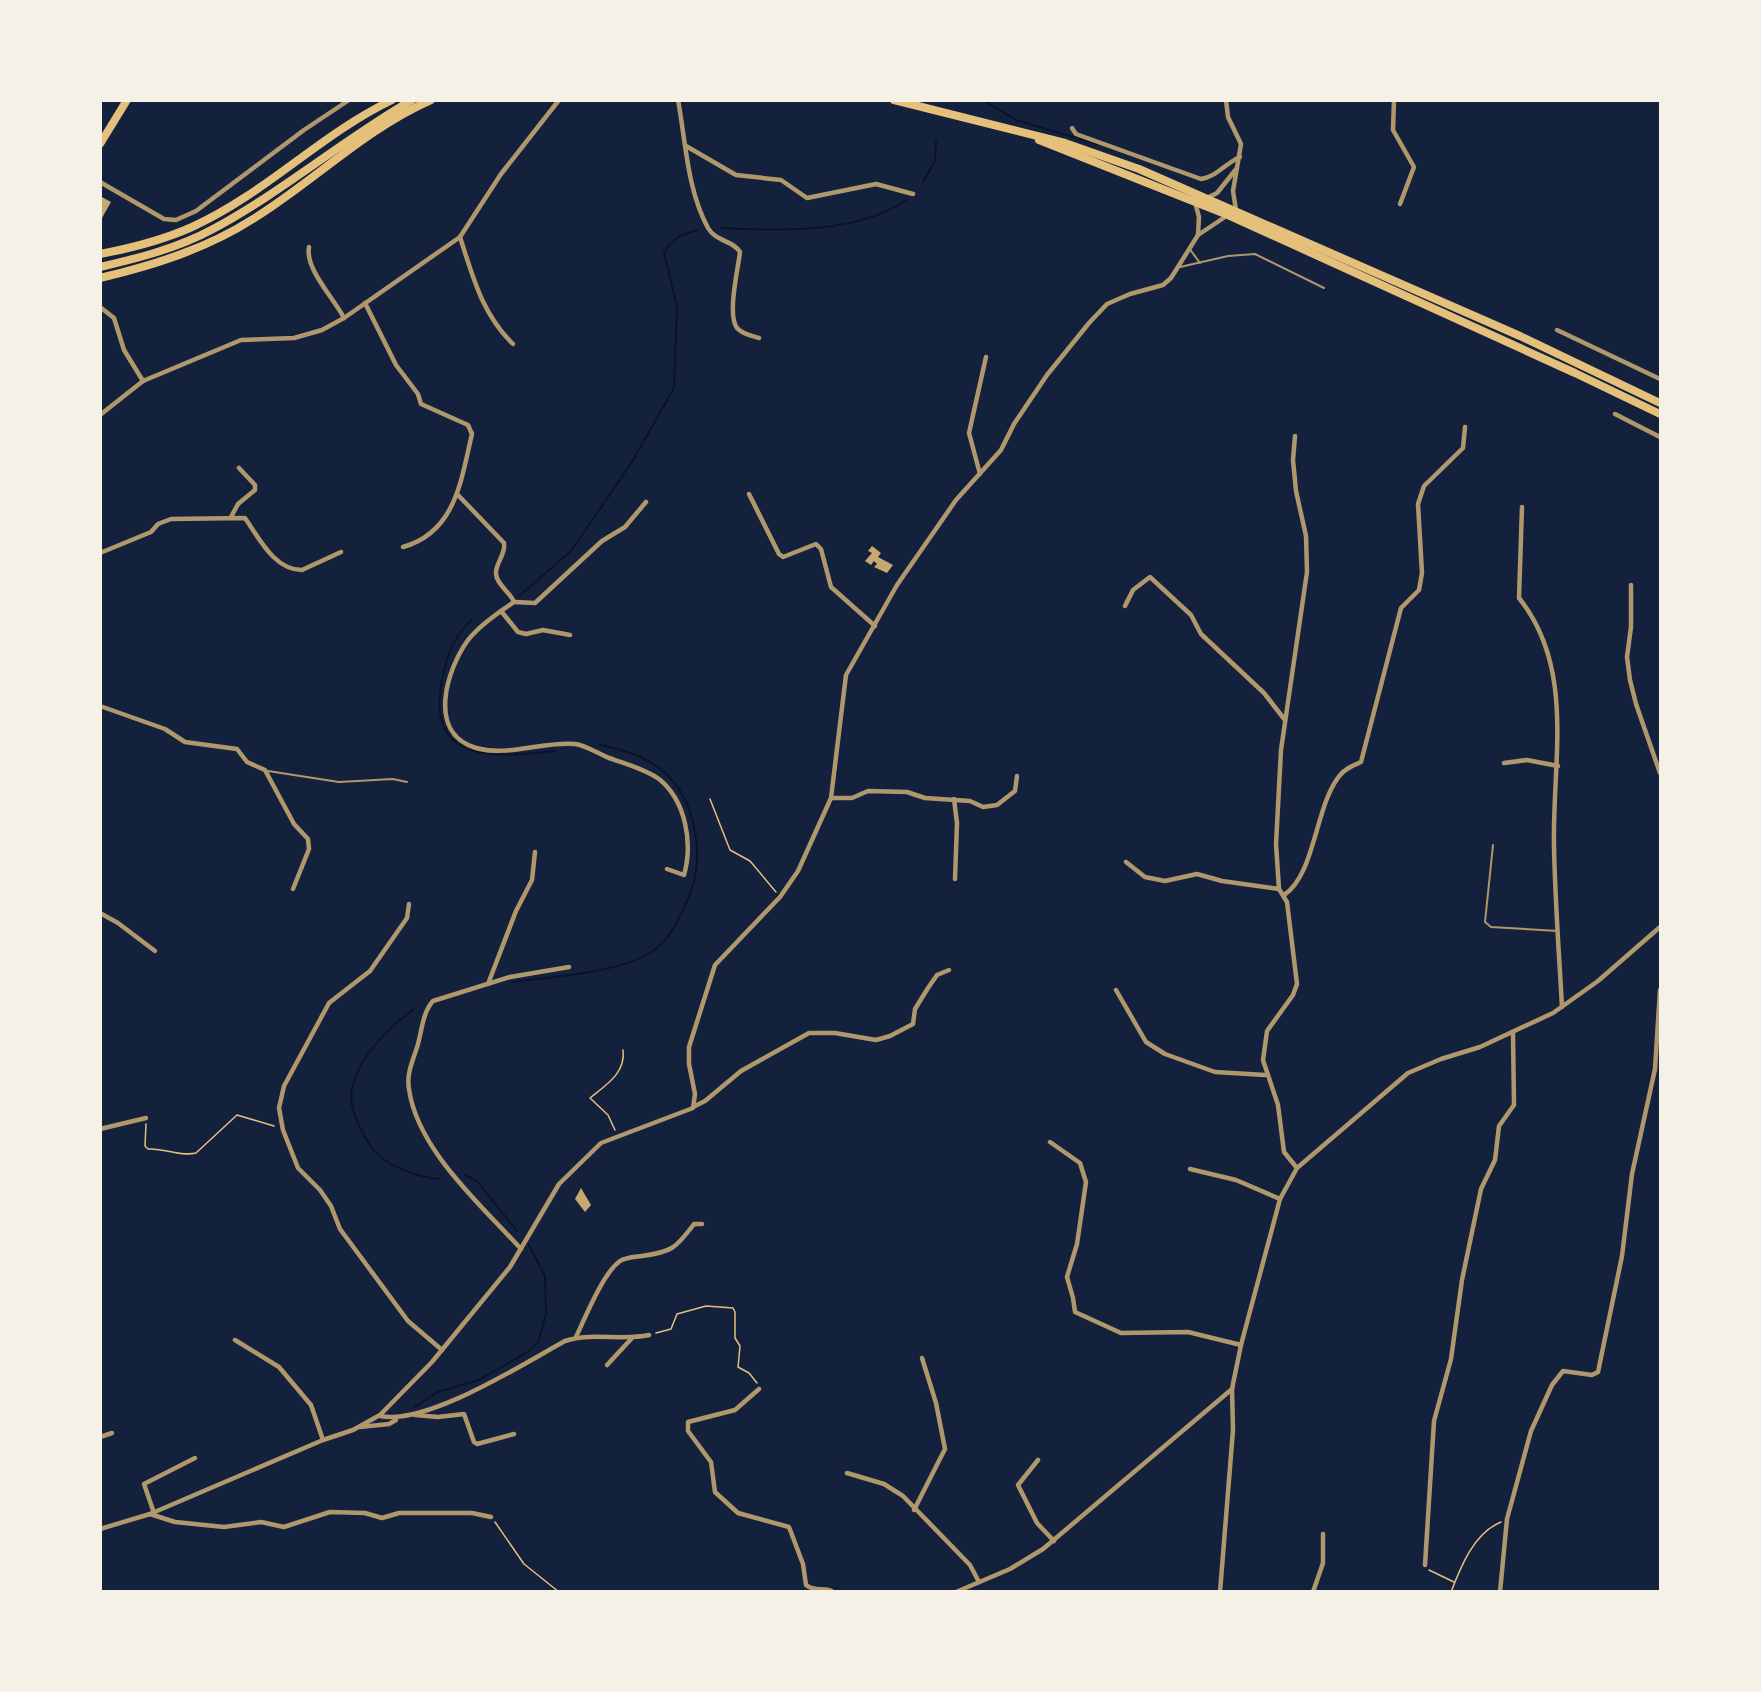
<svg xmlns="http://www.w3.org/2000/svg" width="1761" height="1692" viewBox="0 0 1761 1692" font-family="'DejaVu Sans',sans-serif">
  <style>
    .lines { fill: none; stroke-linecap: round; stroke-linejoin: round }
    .stream { stroke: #0b132b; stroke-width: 2 }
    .building { fill: #c6a872 }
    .path { stroke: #e5c07b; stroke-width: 1.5 }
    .service { stroke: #b1986c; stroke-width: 2 }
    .minor { stroke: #b1986c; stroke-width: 4.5 }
    .primary { stroke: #e5c07b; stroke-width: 8 }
  </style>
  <rect width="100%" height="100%" fill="#14213d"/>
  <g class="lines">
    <g class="stream">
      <path d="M983,100L1016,120L1097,144"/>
      <path d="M923,182L935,161L936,140"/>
      <path d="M721,228C776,231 859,234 906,200"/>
      <path d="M519,596L570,552L583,534L633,460L674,388L677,306L664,253C672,238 682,234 698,230"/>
      <path d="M472,620C455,634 446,658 442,680C425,764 495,758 555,751"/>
      <path d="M512,982C550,977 618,973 650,953C668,942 677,923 685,905C696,883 699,864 696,839C689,781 656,755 600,745"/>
      <path d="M414,1009C392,1025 370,1047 358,1071C355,1077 351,1090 351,1097C352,1116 368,1148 382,1158C398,1170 420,1177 439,1179"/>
      <path d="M465,1175L477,1181L517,1231"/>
      <path d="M415,1407L437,1392L479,1380L531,1350L539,1340L546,1314L545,1276L529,1245"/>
    </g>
  </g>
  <g class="building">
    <path d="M100,196L111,202L102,218L100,217Z"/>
    <path d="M872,546L881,553L878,557L893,565L887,573L874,567L877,564L874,561L871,565L865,561L872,553L868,551Z"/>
    <path d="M581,1188L591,1205L585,1212L575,1199Z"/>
  </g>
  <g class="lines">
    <g class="path">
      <path d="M710,799L730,850L750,861L776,892"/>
      <path d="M146,1124L145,1146L148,1149C165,1148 180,1157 196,1153L237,1115L274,1126"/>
      <path d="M615,1130L608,1115L590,1098C606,1085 626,1073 623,1050"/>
      <path d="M656,1333L671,1329L677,1314L706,1306L733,1308L735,1312V1338L740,1346L738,1367L749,1373L757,1383"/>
      <path d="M495,1522L524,1564L559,1592"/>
      <path d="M1429,1570L1454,1582"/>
      <path d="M1451,1592C1461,1566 1474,1533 1501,1522"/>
    </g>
    <g class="service">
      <path d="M1189,248L1200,263"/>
      <path d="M1180,267L1228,256L1255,254L1324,288"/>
      <path d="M268,771L339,782L393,779L407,782"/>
      <path d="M1493,845L1485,922L1491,927L1558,931"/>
    </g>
    <g class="minor">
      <path d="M678,100C686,143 687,189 708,228C716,242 733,240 740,252C738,269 727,315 737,328C742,334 752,336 759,338"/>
      <path d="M1226,100L1228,117L1241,144L1233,191L1236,210"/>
      <path d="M1394,100L1393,130L1414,167L1400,204"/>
      <path d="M1072,128L1076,134L1201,179C1216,177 1226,163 1240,157"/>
      <path d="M686,146L736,175L781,180L807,198L876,184L913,194"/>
      <path d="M100,182L164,219L176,220L196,211L304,130L349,100"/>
      <path d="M1207,198L1217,193L1237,168"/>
      <path d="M1195,202L1199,217L1198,235"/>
      <path d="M460,237C473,277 482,314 513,344"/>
      <path d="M309,247C305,269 333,297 344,318"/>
      <path d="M365,303L396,365L418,394L421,404L468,425L472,434C461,480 456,532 403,547"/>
      <path d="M100,307L114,318L124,350L143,381"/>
      <path d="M1557,330L1660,379"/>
      <path d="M1615,414L1660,437"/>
      <path d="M100,415L143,381L241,340L294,338L322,330L344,318L460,237L501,174L559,100"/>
      <path d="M1295,436L1293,460L1296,491L1306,536L1307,572L1281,750L1276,844L1279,889L1287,902L1297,984L1293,995L1267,1031L1263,1060L1278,1105L1284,1152L1297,1168"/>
      <path d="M980,474L969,433L986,357"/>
      <path d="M749,494L779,554L783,557L816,544L821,549L831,587L875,626"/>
      <path d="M458,495L504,543C506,555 495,563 496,574C497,585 510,592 514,602C498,613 480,625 468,640C447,669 426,733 476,748C509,757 542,741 575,744C585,745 599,754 609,758C624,763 645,769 659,779C686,801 693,843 684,875L667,869"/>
      <path d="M1522,507L1519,598C1576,669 1552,762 1554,846C1555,900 1559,953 1562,1007"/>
      <path d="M231,517L238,504L255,490V485L239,468"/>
      <path d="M100,553L151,532L158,524L171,519L245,518C259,538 274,570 302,570L341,552"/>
      <path d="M1631,585V627L1627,657L1630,680L1636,704L1660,773"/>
      <path d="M514,602L535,603L602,541L625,527L646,502"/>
      <path d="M1125,606L1133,590L1150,577L1191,615L1201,634L1264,693L1285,720"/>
      <path d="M501,611L518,632L526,634L543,630L570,635"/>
      <path d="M100,706L165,729L185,742L237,749L247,762L265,770L294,824L308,839L309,849L293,889"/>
      <path d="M1504,763L1527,760L1558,766"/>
      <path d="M831,798H852L868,791L907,792L925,798L970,801L983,807L997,805L1015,791L1017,776"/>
      <path d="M954,799L957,823L955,879"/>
      <path d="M1126,862L1145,877L1165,881L1197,874L1222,881L1279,889"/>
      <path d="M1284,895C1316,874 1315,803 1341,774C1346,768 1354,765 1361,762L1401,608L1419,590L1422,573L1418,504L1424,486L1463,448L1465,427"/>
      <path d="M409,904L407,918L370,971L329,1003L284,1086L279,1108L283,1130L298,1168L320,1190L331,1206L340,1229L408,1321L442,1350"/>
      <path d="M100,913L118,923L155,951"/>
      <path d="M488,984L516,911L532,880L535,852"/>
      <path d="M1116,990L1146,1042L1165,1054L1215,1072L1265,1075"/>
      <path d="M693,1107L705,1101L741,1071L809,1033H835L876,1040L890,1036L913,1024L915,1009L928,988L937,975L949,970"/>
      <path d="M100,1129L146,1118"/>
      <path d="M1050,1142L1080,1163L1086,1182L1077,1244L1067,1277L1073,1298L1075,1312L1121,1333L1188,1332L1241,1345"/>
      <path d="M1190,1169L1236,1180L1280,1199"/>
      <path d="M521,1249C481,1205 417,1149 409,1089C406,1073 414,1058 418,1044C422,1029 423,1012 433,1001L510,977L569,967"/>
      <path d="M576,1337C585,1318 603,1273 620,1261C626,1257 634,1257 642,1256C672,1252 676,1248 694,1224H702"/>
      <path d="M235,1340L279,1367L311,1405L323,1440"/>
      <path d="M607,1365L632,1338"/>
      <path d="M759,1389L735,1410L688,1422V1431L711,1462L715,1492L738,1513L789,1527L803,1564L806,1585C816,1593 825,1586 833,1592"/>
      <path d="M415,1415L438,1417L464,1414L474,1442L477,1444L514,1434"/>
      <path d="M380,1416C426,1426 523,1364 565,1341C593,1332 621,1341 649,1335"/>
      <path d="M360,1427L389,1424L396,1420"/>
      <path d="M100,1437L112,1433"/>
      <path d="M1038,1460L1018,1485L1037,1523L1054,1541"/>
      <path d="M847,1473L884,1484L903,1496L970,1565L979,1582"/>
      <path d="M914,1510L945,1449L936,1403L922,1358"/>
      <path d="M154,1513L144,1484L195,1458"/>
      <path d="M150,1514L175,1522L224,1527L261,1522L284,1527L330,1512L365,1513L382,1518L399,1513H472L491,1517"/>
      <path d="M100,1529L150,1514L323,1440L353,1430L380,1415L432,1362L510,1267L559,1184L601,1143L693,1108L695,1094L689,1064V1047L715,965L780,897L798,871L831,798L846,675L897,585L956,500L1001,450L1014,424L1047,375L1089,323L1107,304L1130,294L1163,285L1171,278L1198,235L1228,215"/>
      <path d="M1425,1565L1434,1421L1451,1359L1462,1280L1481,1189L1495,1160L1499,1126L1514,1105L1513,1033"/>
      <path d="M956,1592L1010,1569L1043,1549L1232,1389"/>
      <path d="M1220,1592L1233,1430L1232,1389L1241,1345L1280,1199L1297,1168L1408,1073L1441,1059L1480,1047L1553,1013L1598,981L1660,927"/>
      <path d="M1313,1592L1323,1563V1534"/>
      <path d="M1500,1592L1507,1519L1531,1431L1552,1385L1563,1371L1592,1375L1598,1372L1622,1256L1632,1174L1655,1069L1660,990"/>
    </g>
    <g class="primary">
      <path d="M894,100L1065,143L1139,169L1520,336L1660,403"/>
      <path d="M1039,140L1228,215L1575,373L1660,414"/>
      <path d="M100,144L127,100"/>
      <path d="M100,254C132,248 163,240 192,227C265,194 321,134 392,100"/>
      <path d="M100,267C139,258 178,248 213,229C282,192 343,140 412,100"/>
      <path d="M100,278C154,265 206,249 253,219C313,182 365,129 431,100"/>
    </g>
  </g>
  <rect width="1761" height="1692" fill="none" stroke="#f6f1e7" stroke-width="204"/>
</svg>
